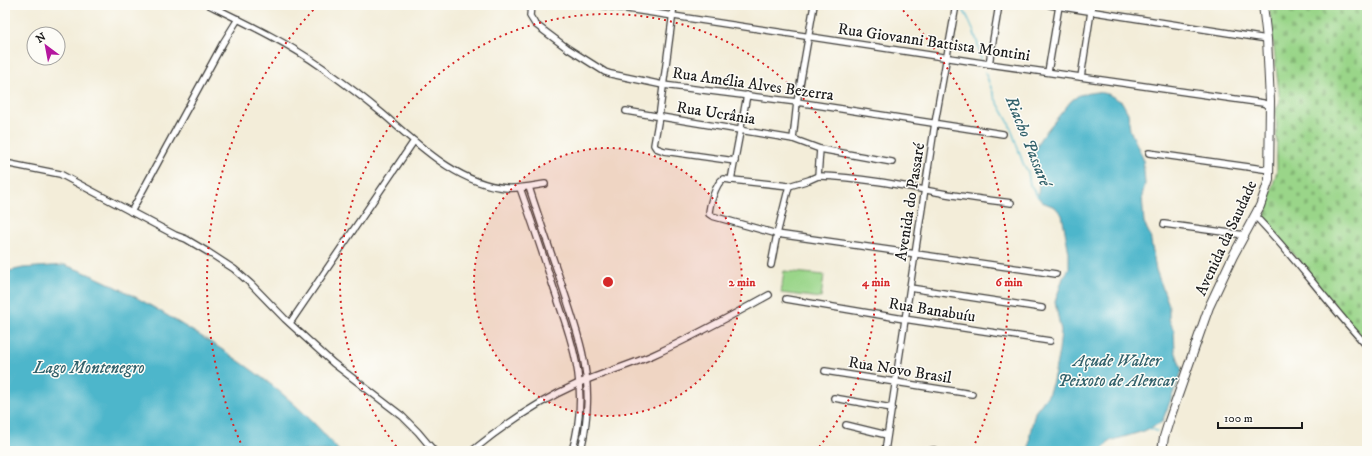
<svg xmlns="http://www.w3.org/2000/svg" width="1372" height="456" viewBox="0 0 1372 456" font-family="'IM FELL DW Pica',serif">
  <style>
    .grass { fill: #9ad589; stroke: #5b7852 }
    .cemetery { fill: url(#cemetery-stones); stroke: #5b7852 }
    .water { fill: #4db6cb; stroke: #346974 }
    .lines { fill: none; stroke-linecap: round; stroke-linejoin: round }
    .stream { stroke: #4db6cb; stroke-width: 1.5 }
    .street-casing { stroke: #3c3b38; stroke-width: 8 }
    .secondary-casing { stroke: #3c3b38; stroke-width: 10 }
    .street { stroke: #fff; stroke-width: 5.5 }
    .secondary { stroke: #fff; stroke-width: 8 }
    .ring { fill: none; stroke: #d62828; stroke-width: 2; stroke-dasharray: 2 4 }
    .labels { text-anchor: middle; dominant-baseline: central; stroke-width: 3; stroke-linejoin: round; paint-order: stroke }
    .street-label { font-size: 16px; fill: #1c1c1c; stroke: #fdfcf7 }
    .water-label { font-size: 17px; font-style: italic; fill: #32616b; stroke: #fdfcf7 }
    .centre { fill: #d62828; stroke: #fdfcf7; stroke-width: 2 }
    .ring-label { font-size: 12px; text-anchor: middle; font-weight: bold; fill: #d62828; stroke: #fdfcf7; stroke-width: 3; stroke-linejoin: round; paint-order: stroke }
  </style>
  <defs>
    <pattern id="cemetery-stones" width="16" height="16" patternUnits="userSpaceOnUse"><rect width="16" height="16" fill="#9ad589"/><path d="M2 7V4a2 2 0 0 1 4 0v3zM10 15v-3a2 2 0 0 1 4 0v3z" fill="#84b676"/></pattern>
  </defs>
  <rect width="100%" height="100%" fill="#fdfcf7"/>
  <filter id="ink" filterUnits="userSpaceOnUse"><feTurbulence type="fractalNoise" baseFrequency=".025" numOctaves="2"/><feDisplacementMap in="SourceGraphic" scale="8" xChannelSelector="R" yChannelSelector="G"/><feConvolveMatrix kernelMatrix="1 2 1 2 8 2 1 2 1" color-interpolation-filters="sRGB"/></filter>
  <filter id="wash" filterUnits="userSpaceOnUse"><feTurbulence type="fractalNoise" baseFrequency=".012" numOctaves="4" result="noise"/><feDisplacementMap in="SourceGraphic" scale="16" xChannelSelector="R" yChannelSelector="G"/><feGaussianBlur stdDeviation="0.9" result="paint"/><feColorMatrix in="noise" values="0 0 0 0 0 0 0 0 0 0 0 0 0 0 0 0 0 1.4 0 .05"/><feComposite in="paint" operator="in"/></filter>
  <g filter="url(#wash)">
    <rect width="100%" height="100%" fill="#f3edd9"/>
    <path class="grass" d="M784,271L824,275L821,298L781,293Z"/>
    <path class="cemetery" d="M1269,5H1367V329L1366,336L1362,338L1264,219L1277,170L1276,109L1280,102Z"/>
    <g class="water">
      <path d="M1096,92L1108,94L1122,102L1128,113L1130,130L1143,158L1145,184L1142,196L1144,223L1150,235L1156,270L1169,305V319L1174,331L1175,350L1182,371L1162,422L1144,431L1110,441L1101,451H1029L1030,433L1035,412L1048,395L1053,381L1059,351L1061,331L1055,302L1063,278L1069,269V253L1062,215L1055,207L1042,202L1038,197L1039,182L1035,167V152L1040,139L1071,101L1079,95Z"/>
      <path d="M65,265C106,279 144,301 181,324C241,360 294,396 339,451H5V272L23,268Z"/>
    </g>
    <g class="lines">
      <g class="stream">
        <path d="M961,6C971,21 978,41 981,59"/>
        <path d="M985,72L995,98L1009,123L1023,163L1028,172L1030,185L1038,197H1039"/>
        <path d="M1149,428L1157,431"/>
      </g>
    </g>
  </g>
  <g filter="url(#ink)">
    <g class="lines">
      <g class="street-casing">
        <g id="street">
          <path d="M209,5C248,24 288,43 323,68C344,83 364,98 383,114C418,144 457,184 506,188C519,189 532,186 545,184"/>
          <path d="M531,5L530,16L535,24L567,48L605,72L611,74L663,85L797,102L1003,134"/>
          <path d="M601,5L989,64L1263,103L1270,106"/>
          <path d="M674,5L659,117L654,145L656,148L664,151L735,161"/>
          <path d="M1050,5L1267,39"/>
          <path d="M989,64L999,5"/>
          <path d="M1048,72L1059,6"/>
          <path d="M1081,77L1092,5"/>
          <path d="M626,111L793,139L820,149L818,176"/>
          <path d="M793,139L797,102L814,5"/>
          <path d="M820,149L892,162"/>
          <path d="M1149,153L1270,170"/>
          <path d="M5,163L60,174L175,235L186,239L208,252L234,269L251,284L285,319L333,363L402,416L418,432L434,451"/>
          <path d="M818,176L809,180L789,186L723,179C716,183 709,206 709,214L712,216L777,234L1056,274"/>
          <path d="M818,176C860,177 900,185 941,193C964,197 988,200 1011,203"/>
          <path d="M731,180L747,95"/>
          <path d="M529,187C539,218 550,250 561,282C575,326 590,362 587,409C586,423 585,438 580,451"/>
          <path d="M520,188C531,219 542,251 552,283C572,343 591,387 572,451"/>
          <path d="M131,212L223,43L238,19"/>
          <path d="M1255,216C1295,257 1328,304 1367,346"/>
          <path d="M1164,224L1245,235"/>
          <path d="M771,265L777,234L789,186"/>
          <path d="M910,288L1042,308"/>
          <path d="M786,299L904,319L1050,341"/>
          <path d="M290,323L414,141"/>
          <path d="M825,371L972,394"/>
          <path d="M834,398L892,408"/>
          <path d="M846,425L887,435"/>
          <path d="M472,451C504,425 539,401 577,384C602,373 628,366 653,355C693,337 731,316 769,295"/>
          <path d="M885,451L935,123L956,5"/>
          <path d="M930,451L934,450"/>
        </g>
      </g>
      <g class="secondary-casing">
        <path id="secondary" d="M1162,451L1164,437L1169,421L1209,307L1233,256L1260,206L1269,180L1270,101L1267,39L1263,5"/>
      </g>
      <use href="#street" class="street"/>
      <use href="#secondary" class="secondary"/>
    </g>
  </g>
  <circle cx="608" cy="282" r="134" fill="#d62828" fill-opacity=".12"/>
  <g class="ring">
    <circle cx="608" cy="282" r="134"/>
    <path d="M400 451A268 268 0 1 1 816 451"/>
    <path d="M243 448A401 401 0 0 1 317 6M899 6A401 401 0 0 1 973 448"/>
  </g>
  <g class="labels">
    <g class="street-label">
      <text transform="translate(934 42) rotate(8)">Rua Giovanni Battista Montini</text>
      <text transform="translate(753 84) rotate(8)">Rua Amélia Alves Bezerra</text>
      <text transform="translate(716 113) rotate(9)">Rua Ucrânia</text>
      <text transform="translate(910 202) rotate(-81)">Avenida do Passaré</text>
      <text transform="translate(1226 238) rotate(-65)">Avenida da Saudade</text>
      <text transform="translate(932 310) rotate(9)">Rua Banabuíu</text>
      <text transform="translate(900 370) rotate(9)">Rua Novo Brasil</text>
    </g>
    <g class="water-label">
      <text transform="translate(1028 141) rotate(68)">Riacho Passaré</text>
      <text x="1117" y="361">Açude Walter<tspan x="1117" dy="20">Peixoto de Alencar</tspan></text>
      <text x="89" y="368">Lago Montenegro</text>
    </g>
  </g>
  <circle cx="608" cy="282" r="6" class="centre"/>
  <g class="ring-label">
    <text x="742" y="286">2 min</text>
    <text x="876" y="286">4 min</text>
    <text x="1009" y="286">6 min</text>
  </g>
  <rect width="1372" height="456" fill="none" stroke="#fdfcf7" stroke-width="20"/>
  <g transform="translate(46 46) rotate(328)"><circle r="19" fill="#fdfcf7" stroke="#a3a29f"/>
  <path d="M0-3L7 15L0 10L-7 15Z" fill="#b5179e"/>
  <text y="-6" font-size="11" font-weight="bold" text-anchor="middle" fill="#1c1c1c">N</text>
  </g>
  <path d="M1218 422v6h84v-6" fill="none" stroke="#1c1c1c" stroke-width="2"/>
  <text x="1224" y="422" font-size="12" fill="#1c1c1c" stroke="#fdfcf7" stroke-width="3" paint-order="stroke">100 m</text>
</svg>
